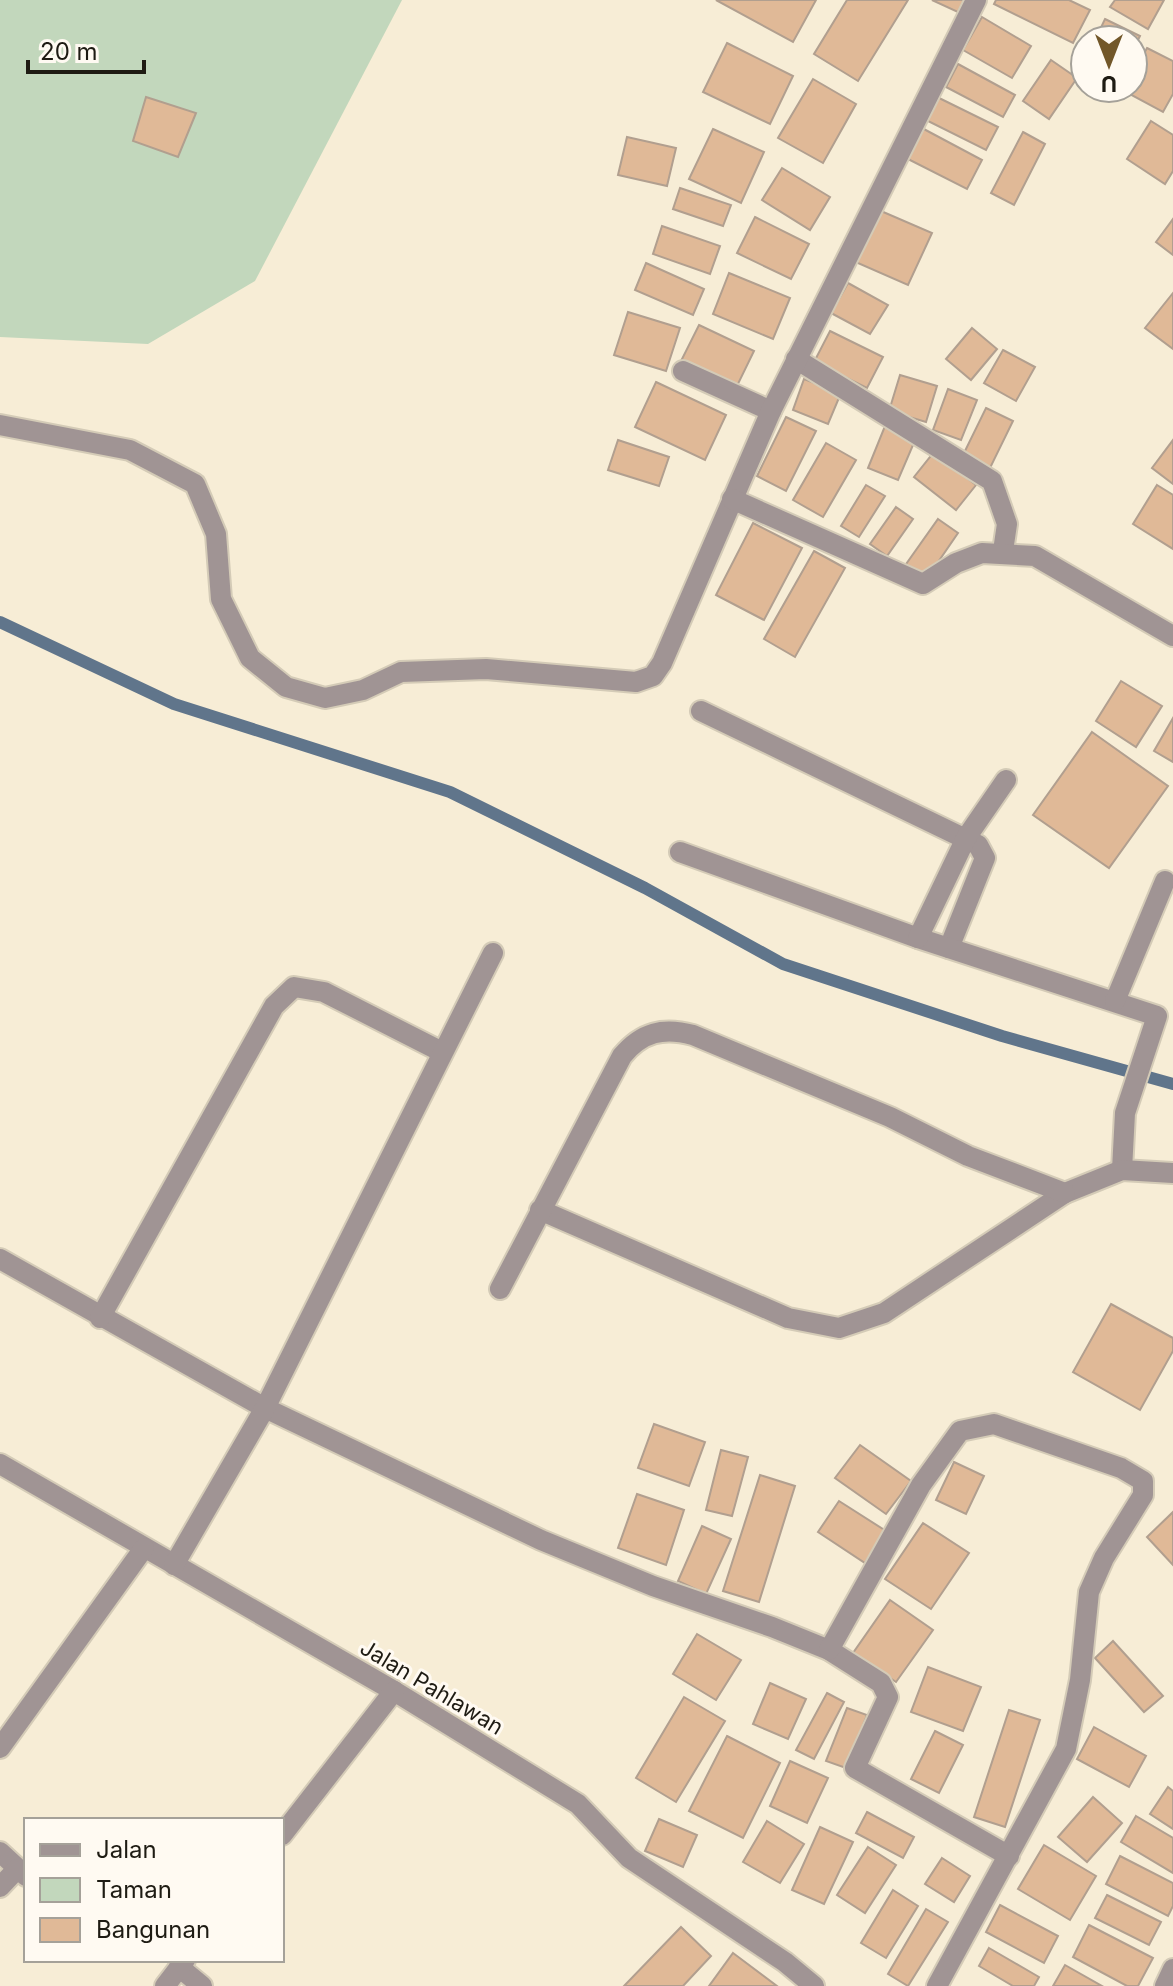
<svg xmlns="http://www.w3.org/2000/svg" width="1173" height="1986" viewBox="0 0 1173 1986" font-family="Inter,sans-serif">
  <style>
    .green { fill: #c2d7bc }
    .lines { fill: none; stroke-linecap: round; stroke-linejoin: round }
    .stream { stroke: #60758b; stroke-width: 12 }
    .building { fill: #e0b997; stroke: #b19f8f; stroke-width: 2 }
    .minor-casing { stroke: #d4cbb7; stroke-width: 24 }
    .minor { stroke: #a09494; stroke-width: 20 }
    .labels { text-anchor: middle; dominant-baseline: central; stroke-width: 6; stroke-linejoin: round; paint-order: stroke }
    .street-label { font-size: 22px; fill: #1e1b13; stroke: #fffaf2 }
  </style>
  <rect width="100%" height="100%" fill="#f7edd6"/>
  <path class="green" d="M0,0H402L255,281L148,344L0,337Z"/>
  <g class="lines">
    <path class="stream" d="M0,622L174,704L450,792L645,888L783,964L1002,1036L1173,1084"/>
  </g>
  <g class="building">
    <path d="M716,0H816L793,42Z"/>
    <path d="M847,0H908L858,81L814,54Z"/>
    <path d="M932,0H967L960,13Z"/>
    <path d="M996,0H1069L1090,10L1073,43L994,4Z"/>
    <path d="M1115,0H1164L1148,29L1110,7Z"/>
    <path d="M982,17L1031,46L1012,78L963,50Z"/>
    <path d="M1105,19L1140,36L1133,50V40H1095Z"/>
    <path d="M727,43L793,76L770,124L703,92Z"/>
    <path d="M1147,48L1173,61V94L1163,112L1124,91L1133,88V74Z"/>
    <path d="M1051,60L1077,78L1049,119L1023,101Z"/>
    <path d="M958,64L1015,95L1003,117L946,87Z"/>
    <path d="M813,79L856,104L823,163L778,138Z"/>
    <path d="M935,96L998,127L986,150L924,119Z"/>
    <path d="M146,97L196,113L178,157L133,141Z"/>
    <path d="M1151,121L1173,135V171L1165,184L1127,159Z"/>
    <path d="M920,127L982,160L967,189L904,157Z"/>
    <path d="M713,129L764,152L741,203L689,179Z"/>
    <path d="M1023,132L1045,144L1014,205L991,193Z"/>
    <path d="M627,137L676,148L667,186L618,175Z"/>
    <path d="M782,168L830,197L810,230L762,200Z"/>
    <path d="M680,188L731,205L723,226L673,209Z"/>
    <path d="M874,208L932,233L908,285L851,260Z"/>
    <path d="M755,217L809,244L791,279L737,253Z"/>
    <path d="M1173,219V255L1156,242Z"/>
    <path d="M662,226L720,246L710,274L653,254Z"/>
    <path d="M646,263L704,289L693,315L635,290Z"/>
    <path d="M729,273L790,298L773,339L713,314Z"/>
    <path d="M848,283L888,305L870,334L831,313Z"/>
    <path d="M1173,293V349L1145,328Z"/>
    <path d="M628,312L680,328L666,371L614,355Z"/>
    <path d="M699,325L754,351L736,388L681,361Z"/>
    <path d="M972,328L997,349L971,380L946,359Z"/>
    <path d="M830,331L883,357L867,388L814,362Z"/>
    <path d="M1003,350L1035,367L1016,401L984,383Z"/>
    <path d="M900,375L937,386L926,422L889,411Z"/>
    <path d="M804,379L841,393L828,424L793,410Z"/>
    <path d="M656,382L726,415L705,460L635,427Z"/>
    <path d="M948,389L977,400L961,440L933,430Z"/>
    <path d="M986,408L1013,421L990,468L963,455Z"/>
    <path d="M786,417L816,431L786,491L757,476Z"/>
    <path d="M885,426L916,438L898,480L868,468Z"/>
    <path d="M618,440L669,457L659,486L608,470Z"/>
    <path d="M1173,440V484L1152,468Z"/>
    <path d="M826,443L856,460L823,517L793,500Z"/>
    <path d="M934,452L976,485L956,510L914,477Z"/>
    <path d="M866,485L885,496L859,537L841,526Z"/>
    <path d="M1157,485L1173,495V549L1133,524Z"/>
    <path d="M896,507L913,519L887,556L870,544Z"/>
    <path d="M938,519L958,533L925,581L904,567Z"/>
    <path d="M753,523L802,548L764,620L716,595Z"/>
    <path d="M814,551L845,568L795,657L764,639Z"/>
    <path d="M1121,681L1162,706L1136,747L1096,721Z"/>
    <path d="M1173,718V762L1154,751Z"/>
    <path d="M1092,732L1168,786L1109,868L1033,815Z"/>
    <path d="M1111,1304L1173,1338V1351L1140,1410L1073,1372Z"/>
    <path d="M654,1424L705,1442L689,1486L638,1468Z"/>
    <path d="M860,1445L911,1481L886,1514L835,1478Z"/>
    <path d="M721,1450L748,1457L732,1516L706,1510Z"/>
    <path d="M954,1462L984,1476L966,1514L936,1500Z"/>
    <path d="M760,1475L795,1486L759,1602L723,1591Z"/>
    <path d="M637,1494L684,1510L666,1565L618,1548Z"/>
    <path d="M839,1501L886,1531L865,1563L818,1532Z"/>
    <path d="M1173,1512V1565L1147,1537Z"/>
    <path d="M923,1523L969,1553L931,1609L885,1579Z"/>
    <path d="M702,1526L731,1539L706,1594L678,1581Z"/>
    <path d="M890,1600L933,1630L896,1682L853,1653Z"/>
    <path d="M697,1634L741,1660L716,1700L673,1674Z"/>
    <path d="M1113,1641L1163,1696L1144,1712L1095,1658Z"/>
    <path d="M928,1667L981,1687L963,1731L911,1712Z"/>
    <path d="M770,1683L806,1699L788,1739L753,1724Z"/>
    <path d="M827,1693L844,1702L814,1759L796,1750Z"/>
    <path d="M684,1697L725,1721L676,1802L636,1778Z"/>
    <path d="M847,1708L867,1715L846,1768L826,1761Z"/>
    <path d="M1009,1710L1040,1720L1005,1827L974,1817Z"/>
    <path d="M1094,1727L1146,1756L1129,1787L1077,1759Z"/>
    <path d="M935,1731L963,1745L939,1793L911,1779Z"/>
    <path d="M727,1736L780,1763L743,1838L689,1811Z"/>
    <path d="M790,1761L828,1778L807,1823L770,1806Z"/>
    <path d="M1168,1787L1173,1791V1829L1150,1814Z"/>
    <path d="M1093,1797L1122,1823L1087,1862L1058,1837Z"/>
    <path d="M867,1812L914,1837L903,1858L856,1833Z"/>
    <path d="M1136,1816L1173,1838V1873L1121,1842Z"/>
    <path d="M659,1819L697,1835L683,1867L645,1851Z"/>
    <path d="M767,1821L804,1844L780,1883L743,1862Z"/>
    <path d="M820,1827L853,1842L824,1904L792,1890Z"/>
    <path d="M1044,1845L1096,1876L1070,1920L1018,1889Z"/>
    <path d="M868,1847L896,1865L865,1913L837,1895Z"/>
    <path d="M1120,1856L1173,1883V1906L1168,1916L1106,1884Z"/>
    <path d="M942,1858L970,1876L954,1902L925,1884Z"/>
    <path d="M893,1890L918,1906L886,1958L861,1943Z"/>
    <path d="M1107,1895L1161,1922L1149,1945L1095,1918Z"/>
    <path d="M1000,1905L1058,1936L1044,1963L986,1932Z"/>
    <path d="M926,1909L948,1922L908,1986L888,1974Z"/>
    <path d="M1089,1925L1153,1958L1138,1986H1127L1073,1957Z"/>
    <path d="M681,1927L711,1956L683,1986H624Z"/>
    <path d="M989,1948L1039,1977L1034,1986H1013L979,1966Z"/>
    <path d="M733,1953L777,1986H709Z"/>
    <path d="M1065,1965L1102,1986H1053Z"/>
  </g>
  <g class="lines">
    <g class="minor-casing">
      <g id="minor">
        <path d="M796,359L992,481L1007,524L1003,551"/>
        <path d="M683,371L771,411"/>
        <path d="M0,425L130,450L195,484L216,534L221,599L250,658L286,687L325,698L363,690L401,672L486,669L636,682L653,676L662,663L771,411L976,0"/>
        <path d="M732,499L923,584L956,563L982,553L1035,556L1173,636"/>
        <path d="M701,711L978,845L985,858L949,948"/>
        <path d="M680,852L918,938L1157,1016L1125,1113L1122,1170"/>
        <path d="M918,938L966,838L1006,780"/>
        <path d="M1115,1001L1165,881"/>
        <path d="M540,1210L788,1318L839,1328L884,1313L1065,1193L1122,1170L1173,1173"/>
        <path d="M0,1259L265,1408L541,1540L653,1586L772,1627L829,1650L881,1683L888,1697L855,1768L1009,1856"/>
        <path d="M500,1289L622,1056C642,1032 663,1027 693,1035L890,1117L968,1156L1065,1193"/>
        <path d="M100,1318L274,1006L294,987L324,992L442,1052"/>
        <path d="M0,1464L394,1691L578,1804L629,1858L785,1962L814,1986"/>
        <path d="M174,1565L265,1408L493,953"/>
        <path d="M829,1650L921,1485L960,1431L994,1424L1121,1468L1143,1481V1495L1104,1558L1089,1592L1080,1680L1066,1749L937,1986"/>
        <path d="M0,1748L144,1548"/>
        <path d="M282,1835L394,1691"/>
        <path d="M0,1852L26,1876"/>
        <path d="M0,1887L17,1869"/>
        <path d="M179,1967L202,1986"/>
        <path d="M165,1986L185,1960"/>
        <path d="M1165,1986L1173,1969"/>
      </g>
    </g>
    <use href="#minor" class="minor"/>
  </g>
  <g class="labels">
    <g class="street-label">
      <text transform="translate(432 1687) rotate(31)">Jalan Pahlawan</text>
    </g>
  </g>
  <rect x="24" y="1818" width="260" height="144" fill="#fffaf2" stroke="#a5a199" stroke-width="2"/>
  <rect x="40" y="1844" width="40" height="12" fill="#a09494" stroke="#a5a199" stroke-width="2"/>
  <text x="96" y="1858" font-size="24" fill="#1e1b13">Jalan</text>
  <rect x="40" y="1878" width="40" height="24" fill="#c2d7bc" stroke="#a5a199" stroke-width="2"/>
  <text x="96" y="1898" font-size="24" fill="#1e1b13">Taman</text>
  <rect x="40" y="1918" width="40" height="24" fill="#e0b997" stroke="#a5a199" stroke-width="2"/>
  <text x="96" y="1938" font-size="24" fill="#1e1b13">Bangunan</text>
  <g transform="translate(1109 64) rotate(180)"><circle r="38" fill="#fffaf2" stroke="#a5a199" stroke-width="2"/>
  <path d="M0-6L14 30L0 20L-14 30Z" fill="#725729"/>
  <text y="-12" font-size="22" font-weight="bold" text-anchor="middle" fill="#1e1b13">U</text>
  </g>
  <path d="M28 60v12h116v-12" fill="none" stroke="#1e1b13" stroke-width="4"/>
  <text x="40" y="60" font-size="24" fill="#1e1b13" stroke="#fffaf2" stroke-width="6" paint-order="stroke">20 m</text>
</svg>
